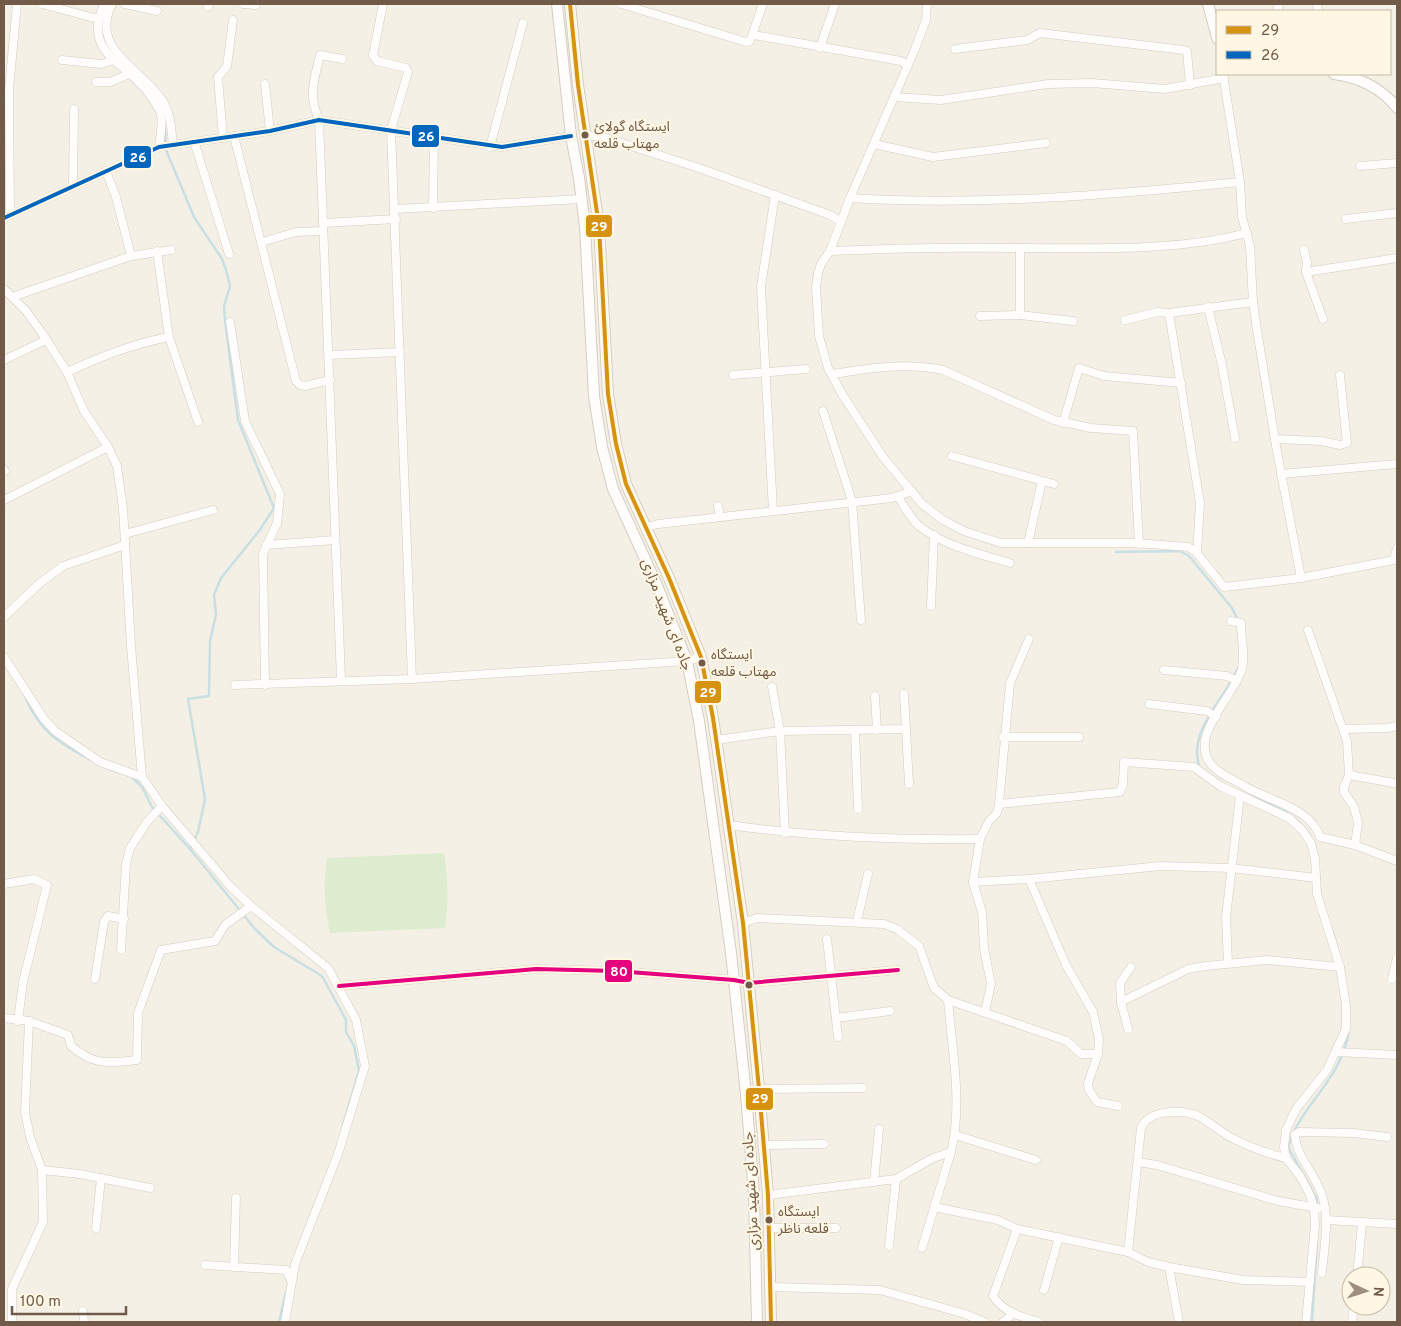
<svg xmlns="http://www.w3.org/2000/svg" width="1401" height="1326" viewBox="0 0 1401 1326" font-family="Overpass,'Noto Sans Arabic',sans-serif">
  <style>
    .green { fill: #deecd0 }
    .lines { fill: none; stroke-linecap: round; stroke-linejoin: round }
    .stream { stroke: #c8dfe4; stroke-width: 2.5 }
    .street-casing { stroke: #d3cbc1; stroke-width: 9 }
    .secondary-casing { stroke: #d5cdc2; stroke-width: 12 }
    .street { stroke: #fefdfb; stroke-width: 8 }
    .secondary { stroke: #fefdfb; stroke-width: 10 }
    .bus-1-casing { stroke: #fff7e4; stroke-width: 8 }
    .bus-2-casing { stroke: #fff7e4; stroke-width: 8 }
    .bus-3-casing { stroke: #fff7e4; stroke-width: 8 }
    .bus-1 { stroke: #d69312; stroke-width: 4 }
    .bus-2 { stroke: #0065bd; stroke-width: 4 }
    .bus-3 { stroke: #e5007d; stroke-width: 4 }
    .bus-dot { fill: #715b48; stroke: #fff7e4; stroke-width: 2 }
    .labels { text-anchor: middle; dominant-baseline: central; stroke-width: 4; stroke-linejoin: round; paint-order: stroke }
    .bus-label { font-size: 14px; fill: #715b48; stroke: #fff7e4; text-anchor: start }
    .street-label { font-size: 15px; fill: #715b48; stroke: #fff7e4 }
    .line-badge { stroke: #fff7e4; stroke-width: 2 }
    .badge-label { font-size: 14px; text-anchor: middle; font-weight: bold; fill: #fff }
  </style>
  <rect width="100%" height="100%" fill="#f5f0e5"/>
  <path class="green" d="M444,853C448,878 449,902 445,928L330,933C324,907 323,884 327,858Z"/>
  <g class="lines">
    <g class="stream">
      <path d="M165,129L166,150L194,217L222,259L226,270L230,286L224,306L225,320L238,420L274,508L259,531L221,578L214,595L216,615L210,641L209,696L188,699L205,799L198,832L190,849"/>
      <path d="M1116,552L1180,551L1189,556L1232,608L1238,620"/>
      <path d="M24,694C38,730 58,743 91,760"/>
      <path d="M1200,768C1186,732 1225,699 1238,668"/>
      <path d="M109,769L121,773"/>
      <path d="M131,776L142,787L152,807L190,849L255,929L274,947L322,976L346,1020V1032L354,1046L359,1071L343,1125"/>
      <path d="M1252,797C1276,806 1298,814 1311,837"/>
      <path d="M1314,842L1317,854"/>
      <path d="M1331,927L1337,946"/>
      <path d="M1316,1205L1317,1199L1288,1147C1301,1103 1342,1081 1349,1030"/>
      <path d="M279,1322L286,1292"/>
      <path d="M1312,1322L1317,1243"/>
    </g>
    <g class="street-casing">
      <g id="street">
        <path d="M42,4L98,19"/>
        <path d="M104,4C81,56 129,62 152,98C155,103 160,109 161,115C163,125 160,137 159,147"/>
        <path d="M112,4C89,49 141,68 162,100C171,113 171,129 173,144"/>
        <path d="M125,4L157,11"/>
        <path d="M243,4L256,5"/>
        <path d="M383,4L373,55L377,61L406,68L408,72L391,130L412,679"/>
        <path d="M621,4L746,42L750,41L763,4"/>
        <path d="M927,4L926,20L915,49L850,198L830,251L821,264L818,273L816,287L819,336L828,368L842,394L883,457L922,504L943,520L964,531L1001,543H1137L1188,547L1195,551L1224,587L1301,578L1394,560L1397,548"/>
        <path d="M1278,4V11"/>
        <path d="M1317,4L1318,11"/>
        <path d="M208,7L209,4"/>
        <path d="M754,35L901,61L908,65"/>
        <path d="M820,48L835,4"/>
        <path d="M955,49L1027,40L1040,33L1184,50L1187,51L1190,85"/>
        <path d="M62,60L101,64L114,60"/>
        <path d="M1223,74L1240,182L1242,217L1250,246L1253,302L1257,330L1276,446L1301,578"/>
        <path d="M96,82H110L129,74"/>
        <path d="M265,84L270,131"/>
        <path d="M894,97L941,100L1048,84L1092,83L1165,89L1224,78"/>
        <path d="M586,135L606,138L699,168L830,215L840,221"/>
        <path d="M234,136L296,381L300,385L305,386L330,380"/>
        <path d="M223,138L218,77L227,66L233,20"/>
        <path d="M194,141L229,254"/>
        <path d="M874,144L933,157L1046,143"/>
        <path d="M490,147L523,23"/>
        <path d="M1360,166L1397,163"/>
        <path d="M106,171L116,197L131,256"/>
        <path d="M73,186L74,109"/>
        <path d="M850,198C980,206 1110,195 1240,182"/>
        <path d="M433,208L434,137"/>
        <path d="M395,209L582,199"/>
        <path d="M10,215L9,89L17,4"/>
        <path d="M4,218L159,147L270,131L319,120L502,147L571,136"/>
        <path d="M1346,219L1397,213"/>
        <path d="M324,223L396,219"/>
        <path d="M262,242L296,232L323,231"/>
        <path d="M1020,248V315"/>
        <path d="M1304,250L1307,262L1306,272L1323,319"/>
        <path d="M157,251L169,337L198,422"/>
        <path d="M830,251C894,248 957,247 1020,248C1096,248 1173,252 1247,233"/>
        <path d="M1306,272L1397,258"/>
        <path d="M4,289L26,311L42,333L67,372L84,411L108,447L117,466L123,508L131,646L142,777"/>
        <path d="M12,297L131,256L171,250"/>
        <path d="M1208,307L1222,365L1235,438"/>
        <path d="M1169,313L1200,503L1197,553"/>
        <path d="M980,316L1020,315L1073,321"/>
        <path d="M1125,320L1158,312L1169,313L1253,302"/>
        <path d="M230,322L245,421L280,494L277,523L263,554L265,685"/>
        <path d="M330,355L400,352"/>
        <path d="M4,360L46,340"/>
        <path d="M67,372C100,357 132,344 169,337"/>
        <path d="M833,374C870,368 906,362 943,370L1054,420L1091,428L1133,431L1139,544"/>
        <path d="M733,375L806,369"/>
        <path d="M823,411L852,501L861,620"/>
        <path d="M1063,423L1079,368L1104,376L1181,383"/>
        <path d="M1275,439L1321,441L1340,445L1347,443L1340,375"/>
        <path d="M952,456L1054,484"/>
        <path d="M4,470L5,471"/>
        <path d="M1281,474L1397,464"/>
        <path d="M898,497C905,507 911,519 919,526C944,546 980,554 1010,563"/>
        <path d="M4,500L108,447"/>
        <path d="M718,506L720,517"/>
        <path d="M773,511L761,287L775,195"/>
        <path d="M647,527L658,524L892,498L912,491"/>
        <path d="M125,534L213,510"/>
        <path d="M1028,543L1042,481"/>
        <path d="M266,545L335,540"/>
        <path d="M931,606L934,535"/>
        <path d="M4,617L40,583L63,566L125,545"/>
        <path d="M1231,621L1241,623C1241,638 1246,658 1241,672C1231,700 1182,743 1217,770C1225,777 1237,781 1246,787C1270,801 1311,808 1320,837L1355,845L1397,861"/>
        <path d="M1308,630L1347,741L1349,775L1344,787V792L1354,807L1358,823L1355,845"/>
        <path d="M4,657L44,719L55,731L100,762L142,777L162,806L230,886L251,906L328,968L356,1020L365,1066L338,1154L295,1264L285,1322"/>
        <path d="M1164,670L1227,676L1237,681"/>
        <path d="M341,679L319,120C308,95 314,81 320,55L342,59"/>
        <path d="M235,685L412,679L687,661L701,657"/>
        <path d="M772,687L780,731L785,833"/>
        <path d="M904,694L909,784"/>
        <path d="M875,696L877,730"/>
        <path d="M1149,704L1207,711L1216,717"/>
        <path d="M1344,729L1387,728L1397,726"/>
        <path d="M855,732L858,809"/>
        <path d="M1003,737H1079"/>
        <path d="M716,740L780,731L906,729"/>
        <path d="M1349,775L1394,783"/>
        <path d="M999,804L1120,792L1123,784L1124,762L1194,767L1220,786L1289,818L1302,830L1311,843L1315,859L1317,894L1340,967L1346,1005V1029L1327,1070L1296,1109L1286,1130L1284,1147L1286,1158L1300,1176L1310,1195L1314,1208L1315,1225L1306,1322"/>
        <path d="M729,825C813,837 896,840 980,839"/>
        <path d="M973,882L1029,879"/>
        <path d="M4,884L34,879L47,885L23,982L18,1021"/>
        <path d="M857,921L868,874"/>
        <path d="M743,923L757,918L884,924L897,929L919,946L934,988L948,1000L1067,1041L1081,1054H1098"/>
        <path d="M827,939L838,1037"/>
        <path d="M121,950L126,864L130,848L147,822L162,806"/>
        <path d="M1228,963L1226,917L1240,796"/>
        <path d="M95,979L104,922L108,916L124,919"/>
        <path d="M1392,979L1397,958"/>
        <path d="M339,986L536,969L616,971L734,980L749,983L898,970"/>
        <path d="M1121,1002L1188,969L1206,966L1267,960L1340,967"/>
        <path d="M985,1012L991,984L984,948L982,912L973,882L980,839L989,821L997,813L999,804L1010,683L1029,639"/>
        <path d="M4,1018L29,1021L68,1035L71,1046C94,1066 109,1063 137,1060L138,1013L161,950L215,941L225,925L251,906"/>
        <path d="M836,1018L890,1011"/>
        <path d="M1128,1029L1121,1002L1120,983L1131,967"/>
        <path d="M1336,1052L1397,1055"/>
        <path d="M759,1089L863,1088"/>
        <path d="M1118,1106L1097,1102L1089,1090L1088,1083L1098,1054L1099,1039L1093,1012L1066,965L1029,879L1161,866L1231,868L1316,878"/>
        <path d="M955,1135L1036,1160"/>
        <path d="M764,1145L824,1144"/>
        <path d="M1138,1162L1157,1165L1278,1201L1318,1208"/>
        <path d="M42,1170L80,1174L150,1188"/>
        <path d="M874,1182L879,1129"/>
        <path d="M768,1195L896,1179L933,1158L951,1152C963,1103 952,1051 948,1000"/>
        <path d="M934,1207L998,1220L1017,1229L1128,1252L1148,1262L1169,1267L1243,1280L1310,1282"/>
        <path d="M1326,1220L1397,1224"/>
        <path d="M96,1228L101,1178"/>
        <path d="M769,1228H836"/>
        <path d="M1017,1229L993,1296C1003,1312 1022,1317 1039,1322"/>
        <path d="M889,1246L896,1179"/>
        <path d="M922,1248L951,1152"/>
        <path d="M1128,1252L1141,1128C1149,1109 1183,1109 1200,1117C1211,1123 1220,1132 1232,1138C1248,1146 1268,1154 1286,1158"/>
        <path d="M205,1265L286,1270L291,1280"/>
        <path d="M234,1267L236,1198"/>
        <path d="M1169,1267L1179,1322"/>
        <path d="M1322,1273C1324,1248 1330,1219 1322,1195C1315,1173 1296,1157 1295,1135L1299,1132L1354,1133L1387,1137"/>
        <path d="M1357,1276L1362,1223"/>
        <path d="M770,1287L880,1290L965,1314L984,1322"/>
        <path d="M1044,1290L1059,1237"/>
        <path d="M83,1311L84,1322"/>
        <path d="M12,1322V1289L43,1222L42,1170L30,1137L25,1112L29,1021"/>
        <path d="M1003,1322L1013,1314"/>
        <path d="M1352,1322L1354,1306"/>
      </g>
    </g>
    <g class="secondary-casing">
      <g id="secondary">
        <path d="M557,4L571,136L579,178L585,227L594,396L602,447L613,489L656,583L687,661L699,721L731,953L746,1094L754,1195L757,1322"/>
        <path d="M570,4L578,85L599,226L608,394L616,444L626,484L669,578L701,657L713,718L743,923L759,1089L768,1195L771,1322"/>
        <path d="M1208,4L1217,38"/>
        <path d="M1334,74C1358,77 1382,88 1397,108"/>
      </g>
    </g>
    <use href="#street" class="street"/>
    <use href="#secondary" class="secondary"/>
    <g class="bus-1-casing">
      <path id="bus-1" d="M570,4L578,85L599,226L608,394L616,444L626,484L669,578L701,657L713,718L743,923L759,1089L768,1195L771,1322"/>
    </g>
    <g class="bus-2-casing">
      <path id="bus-2" d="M4,218L159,147L270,131L319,120L502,147L571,136"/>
    </g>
    <g class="bus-3-casing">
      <path id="bus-3" d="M339,986L536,969L616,971L734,980L749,983L898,970"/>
    </g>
    <use href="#bus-1" class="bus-1"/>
    <use href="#bus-2" class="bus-2"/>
    <use href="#bus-3" class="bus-3"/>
  </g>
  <g class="bus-dot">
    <circle cx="585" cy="135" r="4.5"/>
    <circle cx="702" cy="663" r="4.5"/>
    <circle cx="749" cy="985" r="4.5"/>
    <circle cx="769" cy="1220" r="4.5"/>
  </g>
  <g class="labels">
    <g class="bus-label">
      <text x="594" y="127">ایستگاه گولائ<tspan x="594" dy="17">مهتاب قلعه</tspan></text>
      <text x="711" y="655">ایستگاه<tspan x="711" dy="17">مهتاب قلعه</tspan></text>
      <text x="778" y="1212">ایستگاه<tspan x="778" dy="17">قلعه ناظر</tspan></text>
    </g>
    <g class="street-label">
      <text transform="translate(666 615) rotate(69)">جاده ای شهید مزاری</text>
      <text transform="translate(752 1191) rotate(-93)">جاده ای شهید مزاری</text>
    </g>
  </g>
  <g class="line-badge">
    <rect x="411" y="124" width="29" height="24" rx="5" fill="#0065bd"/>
    <rect x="123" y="145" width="29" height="24" rx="5" fill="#0065bd"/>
    <rect x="585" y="214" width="28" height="24" rx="5" fill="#d69312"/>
    <rect x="694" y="680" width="28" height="24" rx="5" fill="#d69312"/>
    <rect x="604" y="959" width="29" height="24" rx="5" fill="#e5007d"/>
    <rect x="745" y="1087" width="29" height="24" rx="5" fill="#d69312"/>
  </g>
  <g class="badge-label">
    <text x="426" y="141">26</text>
    <text x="138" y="162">26</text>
    <text x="599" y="231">29</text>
    <text x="708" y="697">29</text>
    <text x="619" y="976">80</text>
    <text x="760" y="1103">29</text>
  </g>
  <rect width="1401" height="1326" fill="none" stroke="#715b48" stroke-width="10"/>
  <rect x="1216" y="10" width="175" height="65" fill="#fff7e4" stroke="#c6b9a6"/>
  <rect x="1226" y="26" width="25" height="8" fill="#d69312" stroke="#c6b9a6"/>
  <text x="1261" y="35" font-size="15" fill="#715b48">29</text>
  <rect x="1226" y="51" width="25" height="8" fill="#0065bd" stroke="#c6b9a6"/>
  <text x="1261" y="60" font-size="15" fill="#715b48">26</text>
  <g transform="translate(1366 1291) rotate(94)"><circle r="24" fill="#fff7e4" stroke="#c6b9a6"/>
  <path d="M0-4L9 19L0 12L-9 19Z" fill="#9f8f7f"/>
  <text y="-8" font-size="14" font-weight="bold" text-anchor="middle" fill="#715b48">N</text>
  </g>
  <path d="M12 1306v8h114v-8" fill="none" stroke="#715b48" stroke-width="2.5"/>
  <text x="20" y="1306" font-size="15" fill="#715b48" stroke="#fff7e4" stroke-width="4" paint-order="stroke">100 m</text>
</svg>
